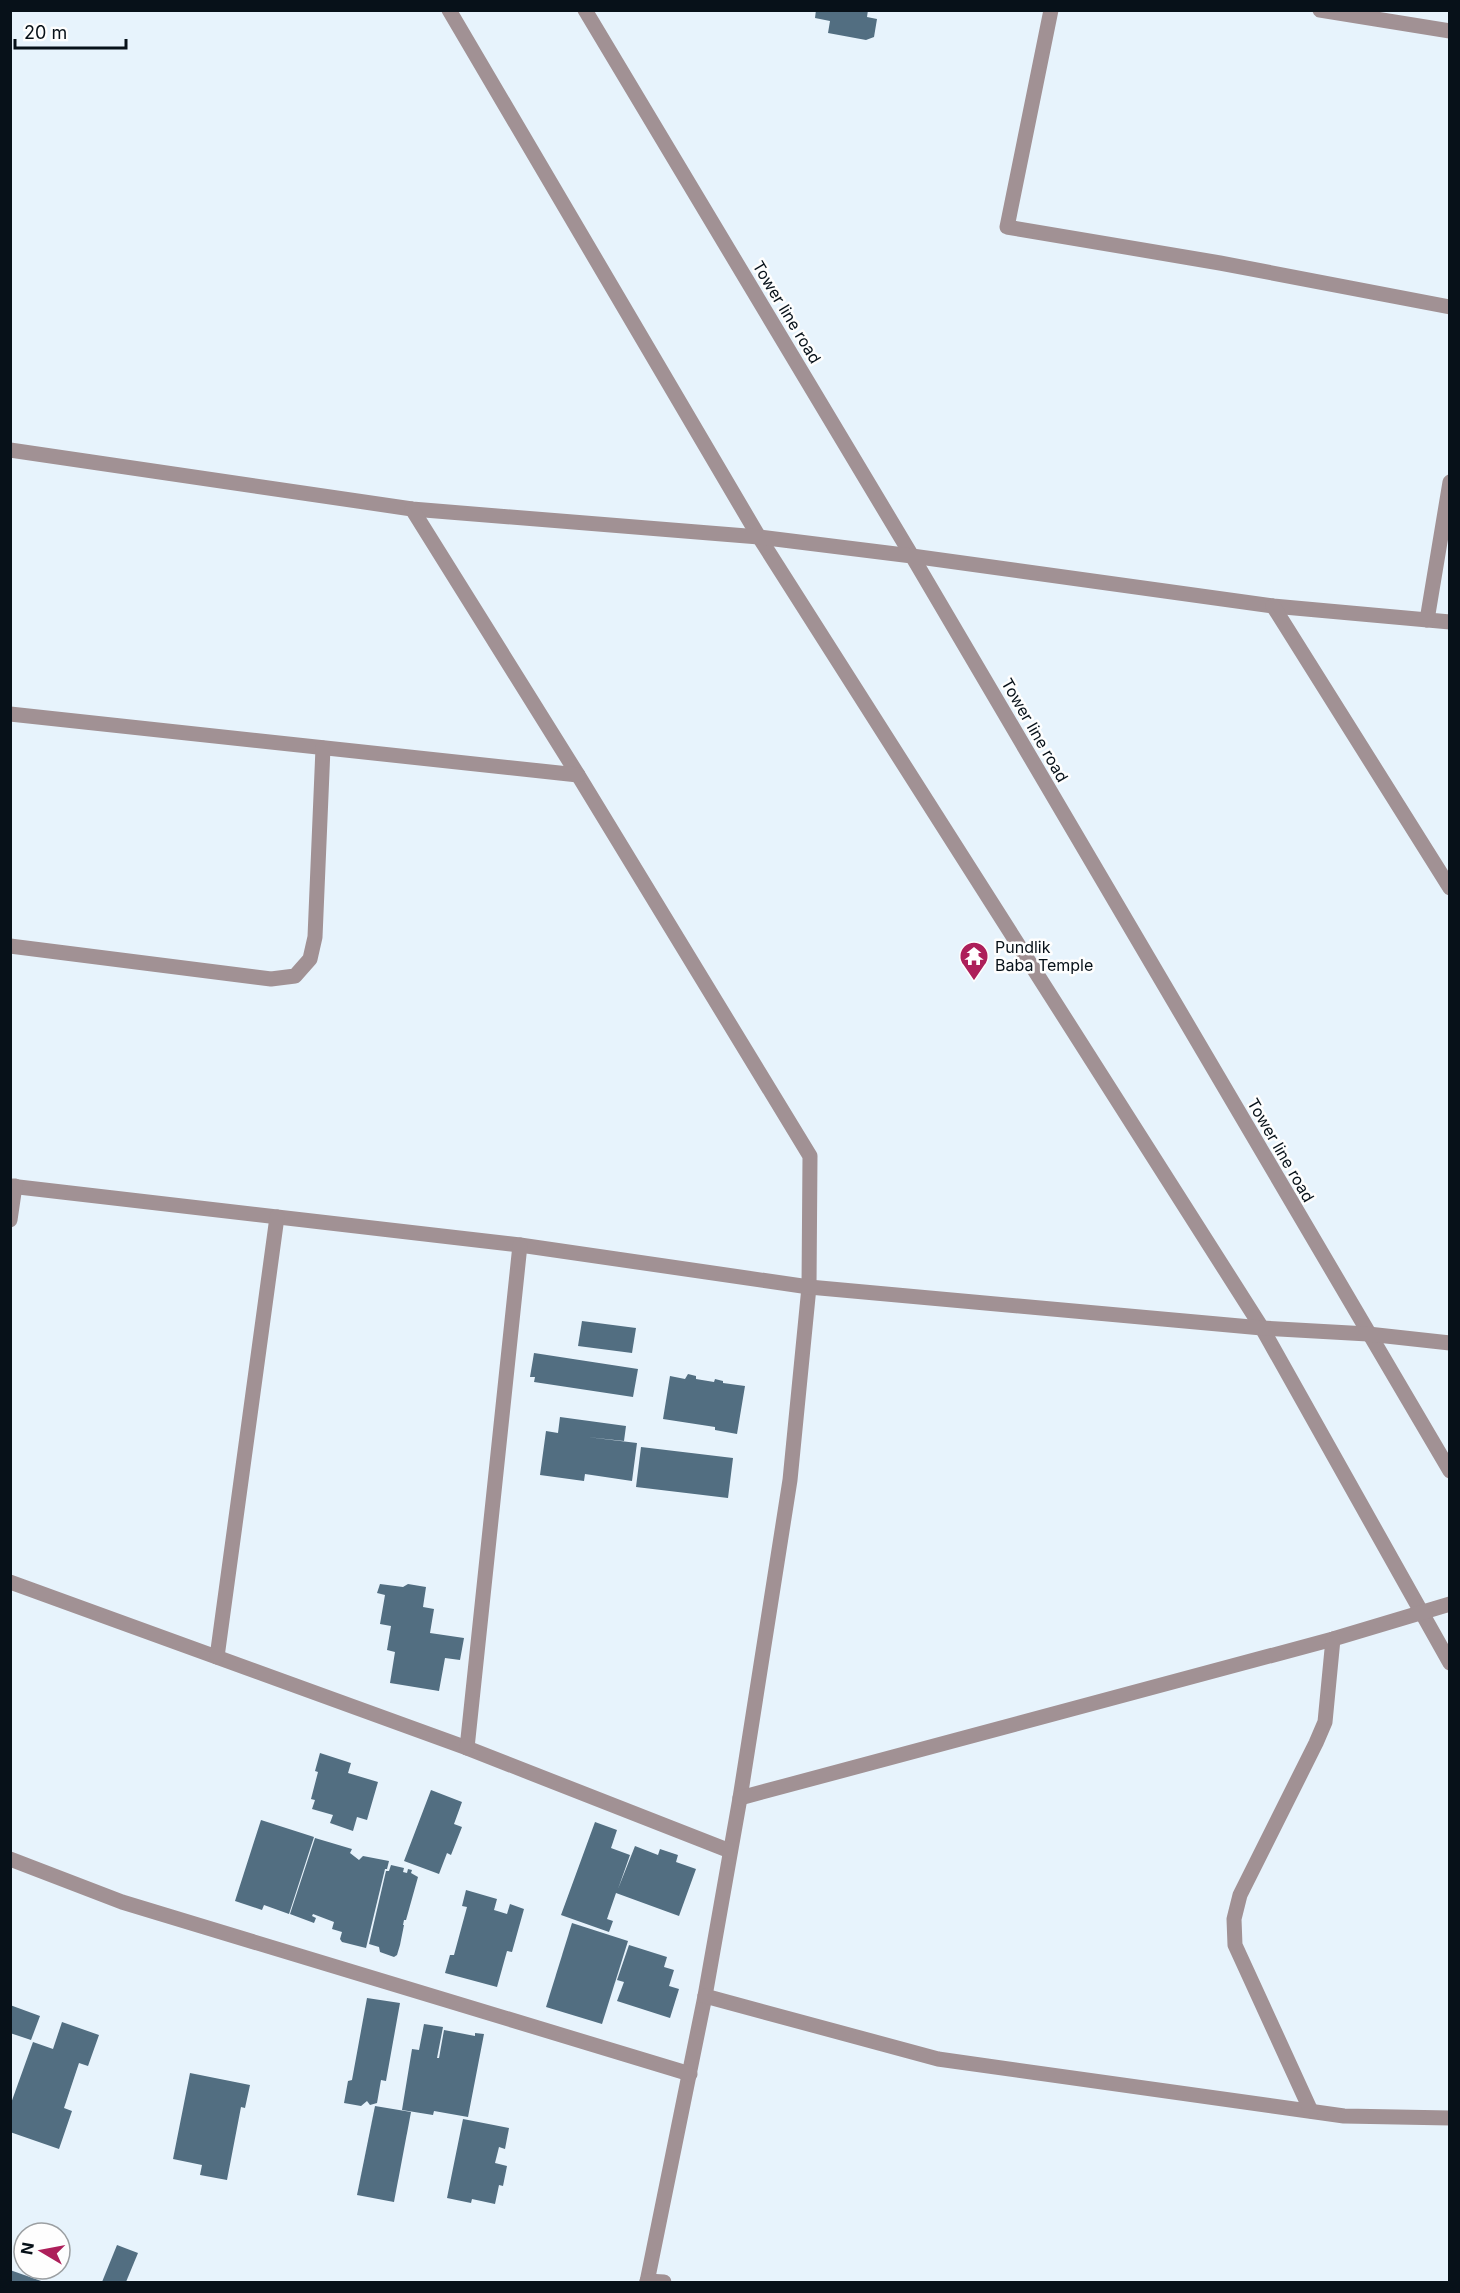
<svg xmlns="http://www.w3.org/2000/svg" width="1460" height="2293" viewBox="0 0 1460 2293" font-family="Inter,sans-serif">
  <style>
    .building { fill: #526e81 }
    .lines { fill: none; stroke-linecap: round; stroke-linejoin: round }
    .street { stroke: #a19194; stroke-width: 15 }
    .labels { text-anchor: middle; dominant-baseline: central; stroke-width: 5; stroke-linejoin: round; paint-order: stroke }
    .street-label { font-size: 16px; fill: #071119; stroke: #fefefe }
    .poi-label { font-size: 16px; fill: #071119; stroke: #fefefe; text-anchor: start }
  </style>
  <rect width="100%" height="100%" fill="#e7f3fc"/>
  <g class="building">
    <path d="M816,10H868L867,17L877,19L874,37L866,40L828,33L830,21L815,18Z"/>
    <path d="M582,1321L636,1328L632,1353L578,1346Z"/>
    <path d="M534,1353L638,1369L633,1397L534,1382L535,1377H530Z"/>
    <path d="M688,1374L696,1376V1379L714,1382L715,1379L723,1381V1383L745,1386L737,1434L715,1430V1427L663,1419L670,1376L685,1379Z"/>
    <path d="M560,1417L626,1426L624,1441L587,1437L637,1443L632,1481L585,1474L584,1481L540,1475L546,1431L558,1433Z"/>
    <path d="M641,1447L733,1458L728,1498L636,1487Z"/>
    <path d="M380,1584L403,1587L408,1584L426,1587L423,1607L434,1609L430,1633L464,1638L460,1660L445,1658L439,1691L390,1683L395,1652L387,1650L391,1626L380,1624L385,1595L377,1593Z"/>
    <path d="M320,1753L351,1763L348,1773L378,1782L367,1820L357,1817L353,1831L330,1823L333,1815L312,1809L315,1800L311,1799L318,1772L315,1771Z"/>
    <path d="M431,1790L462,1802L454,1824L462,1827L451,1855L447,1853L439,1874L404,1861Z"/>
    <path d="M261,1820L314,1837L289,1914L264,1905L262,1910L235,1901Z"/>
    <path d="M595,1822L617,1830L611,1848L630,1855L618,1889L635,1846L658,1855L660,1849L678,1855L676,1862L696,1869L679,1916L616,1893L607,1919L613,1921L609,1932L561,1915Z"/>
    <path d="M315,1838L352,1849L350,1853L359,1860L363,1856L389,1861L387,1869H385L366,1948L342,1942L340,1939L342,1932L332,1929L334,1922L313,1914L312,1916L316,1918L314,1923L290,1914Z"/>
    <path d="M391,1865L404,1868L403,1872L407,1873L408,1869L412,1870L411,1873L418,1877L406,1920H404L403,1925H404L400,1945L397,1955L394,1957L380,1952L379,1947L369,1944L386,1871H389Z"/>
    <path d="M466,1890L497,1899L494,1910L507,1914L510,1904L524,1909L512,1952L507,1951L497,1987L445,1973L450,1955H454L467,1907L462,1906Z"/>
    <path d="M572,1923L628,1941L602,2024L546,2007Z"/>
    <path d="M629,1945L667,1957L664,1967L674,1970L669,1986L679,1989L670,2018L617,2001L624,1982L617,1980Z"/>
    <path d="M367,1998L400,2003L386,2081L381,2080L377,2103L370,2105L367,2101L361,2106L344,2103L348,2081L352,2080Z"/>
    <path d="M10,2005L40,2016L31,2040L10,2033Z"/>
    <path d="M62,2022L99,2035L88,2066L79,2063L64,2108L72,2111L59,2149L10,2132V2106L33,2042L53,2049Z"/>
    <path d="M424,2024L443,2027L437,2058H439L444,2030L475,2036V2033L484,2034L468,2117L434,2111L433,2115L402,2110L412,2049L419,2050Z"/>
    <path d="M190,2073L250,2085L245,2108L241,2107L227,2180L200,2175L202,2165L173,2159Z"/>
    <path d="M375,2106L411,2112L394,2202L357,2195Z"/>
    <path d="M463,2119L509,2128L505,2149L499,2147L495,2163L507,2166L503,2186L499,2185L495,2204L472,2199L471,2203L447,2198Z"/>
    <path d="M117,2245L138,2253L126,2282H102Z"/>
    <path d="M10,2270L44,2282H10Z"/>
  </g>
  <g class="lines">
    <g class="street">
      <path d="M449,10L759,537L1262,1328L1450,1663"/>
      <path d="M585,10L912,556L1450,1471"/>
      <path d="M1051,10L1007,227L1220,263L1450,307"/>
      <path d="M1320,10L1450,31"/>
      <path d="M10,450L412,509L759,537L912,556L1273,606L1450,622"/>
      <path d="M412,509L578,775L810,1156L809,1287L790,1480L740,1798L705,1996L647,2282"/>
      <path d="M1273,606L1450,888"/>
      <path d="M1427,620L1450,482"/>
      <path d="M10,714L578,775"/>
      <path d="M10,946L271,979L295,976L310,959L315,937L323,748"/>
      <path d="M10,1186L520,1245L809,1287L1262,1328L1368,1334L1450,1343"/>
      <path d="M10,1220L15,1186"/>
      <path d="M10,1582L467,1748L730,1851"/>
      <path d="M217,1657L277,1217"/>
      <path d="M467,1748L520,1245"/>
      <path d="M740,1798L1333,1639L1450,1604"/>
      <path d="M10,1859L122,1902L690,2074"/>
      <path d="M705,1996L938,2059L1344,2116L1450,2118"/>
      <path d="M1311,2111L1235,1945L1234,1919L1240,1895L1316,1743L1325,1722L1333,1639"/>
      <path d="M647,2281L664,2282"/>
    </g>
  </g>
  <defs>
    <g id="temple-pin" transform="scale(1.5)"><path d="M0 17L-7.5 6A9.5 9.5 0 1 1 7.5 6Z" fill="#ad1f5a" stroke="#fefefe"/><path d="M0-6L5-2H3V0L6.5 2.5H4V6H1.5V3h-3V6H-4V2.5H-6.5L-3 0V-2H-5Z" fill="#fff"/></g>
  </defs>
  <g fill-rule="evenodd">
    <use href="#temple-pin" x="974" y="956"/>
  </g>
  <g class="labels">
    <g class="street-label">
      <text transform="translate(787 312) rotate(59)">Tower line road</text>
      <text transform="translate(1035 730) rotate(60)">Tower line road</text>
      <text transform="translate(1281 1150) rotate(60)">Tower line road</text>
    </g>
    <g class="poi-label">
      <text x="995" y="947">Pundlik<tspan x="995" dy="18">Baba Temple</tspan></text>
    </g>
  </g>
  <rect width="1460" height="2293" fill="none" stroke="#071119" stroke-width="24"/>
  <g transform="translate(42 2251) rotate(280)"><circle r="28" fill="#fefefe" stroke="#9b9fa2" stroke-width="1.5"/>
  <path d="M0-4.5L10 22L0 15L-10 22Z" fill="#ad1f5a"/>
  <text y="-9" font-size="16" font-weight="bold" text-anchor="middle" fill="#071119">N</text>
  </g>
  <path d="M15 39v9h111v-9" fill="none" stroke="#071119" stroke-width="3"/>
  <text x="24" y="39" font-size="18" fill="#071119" stroke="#fefefe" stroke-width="4.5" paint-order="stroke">20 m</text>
</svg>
